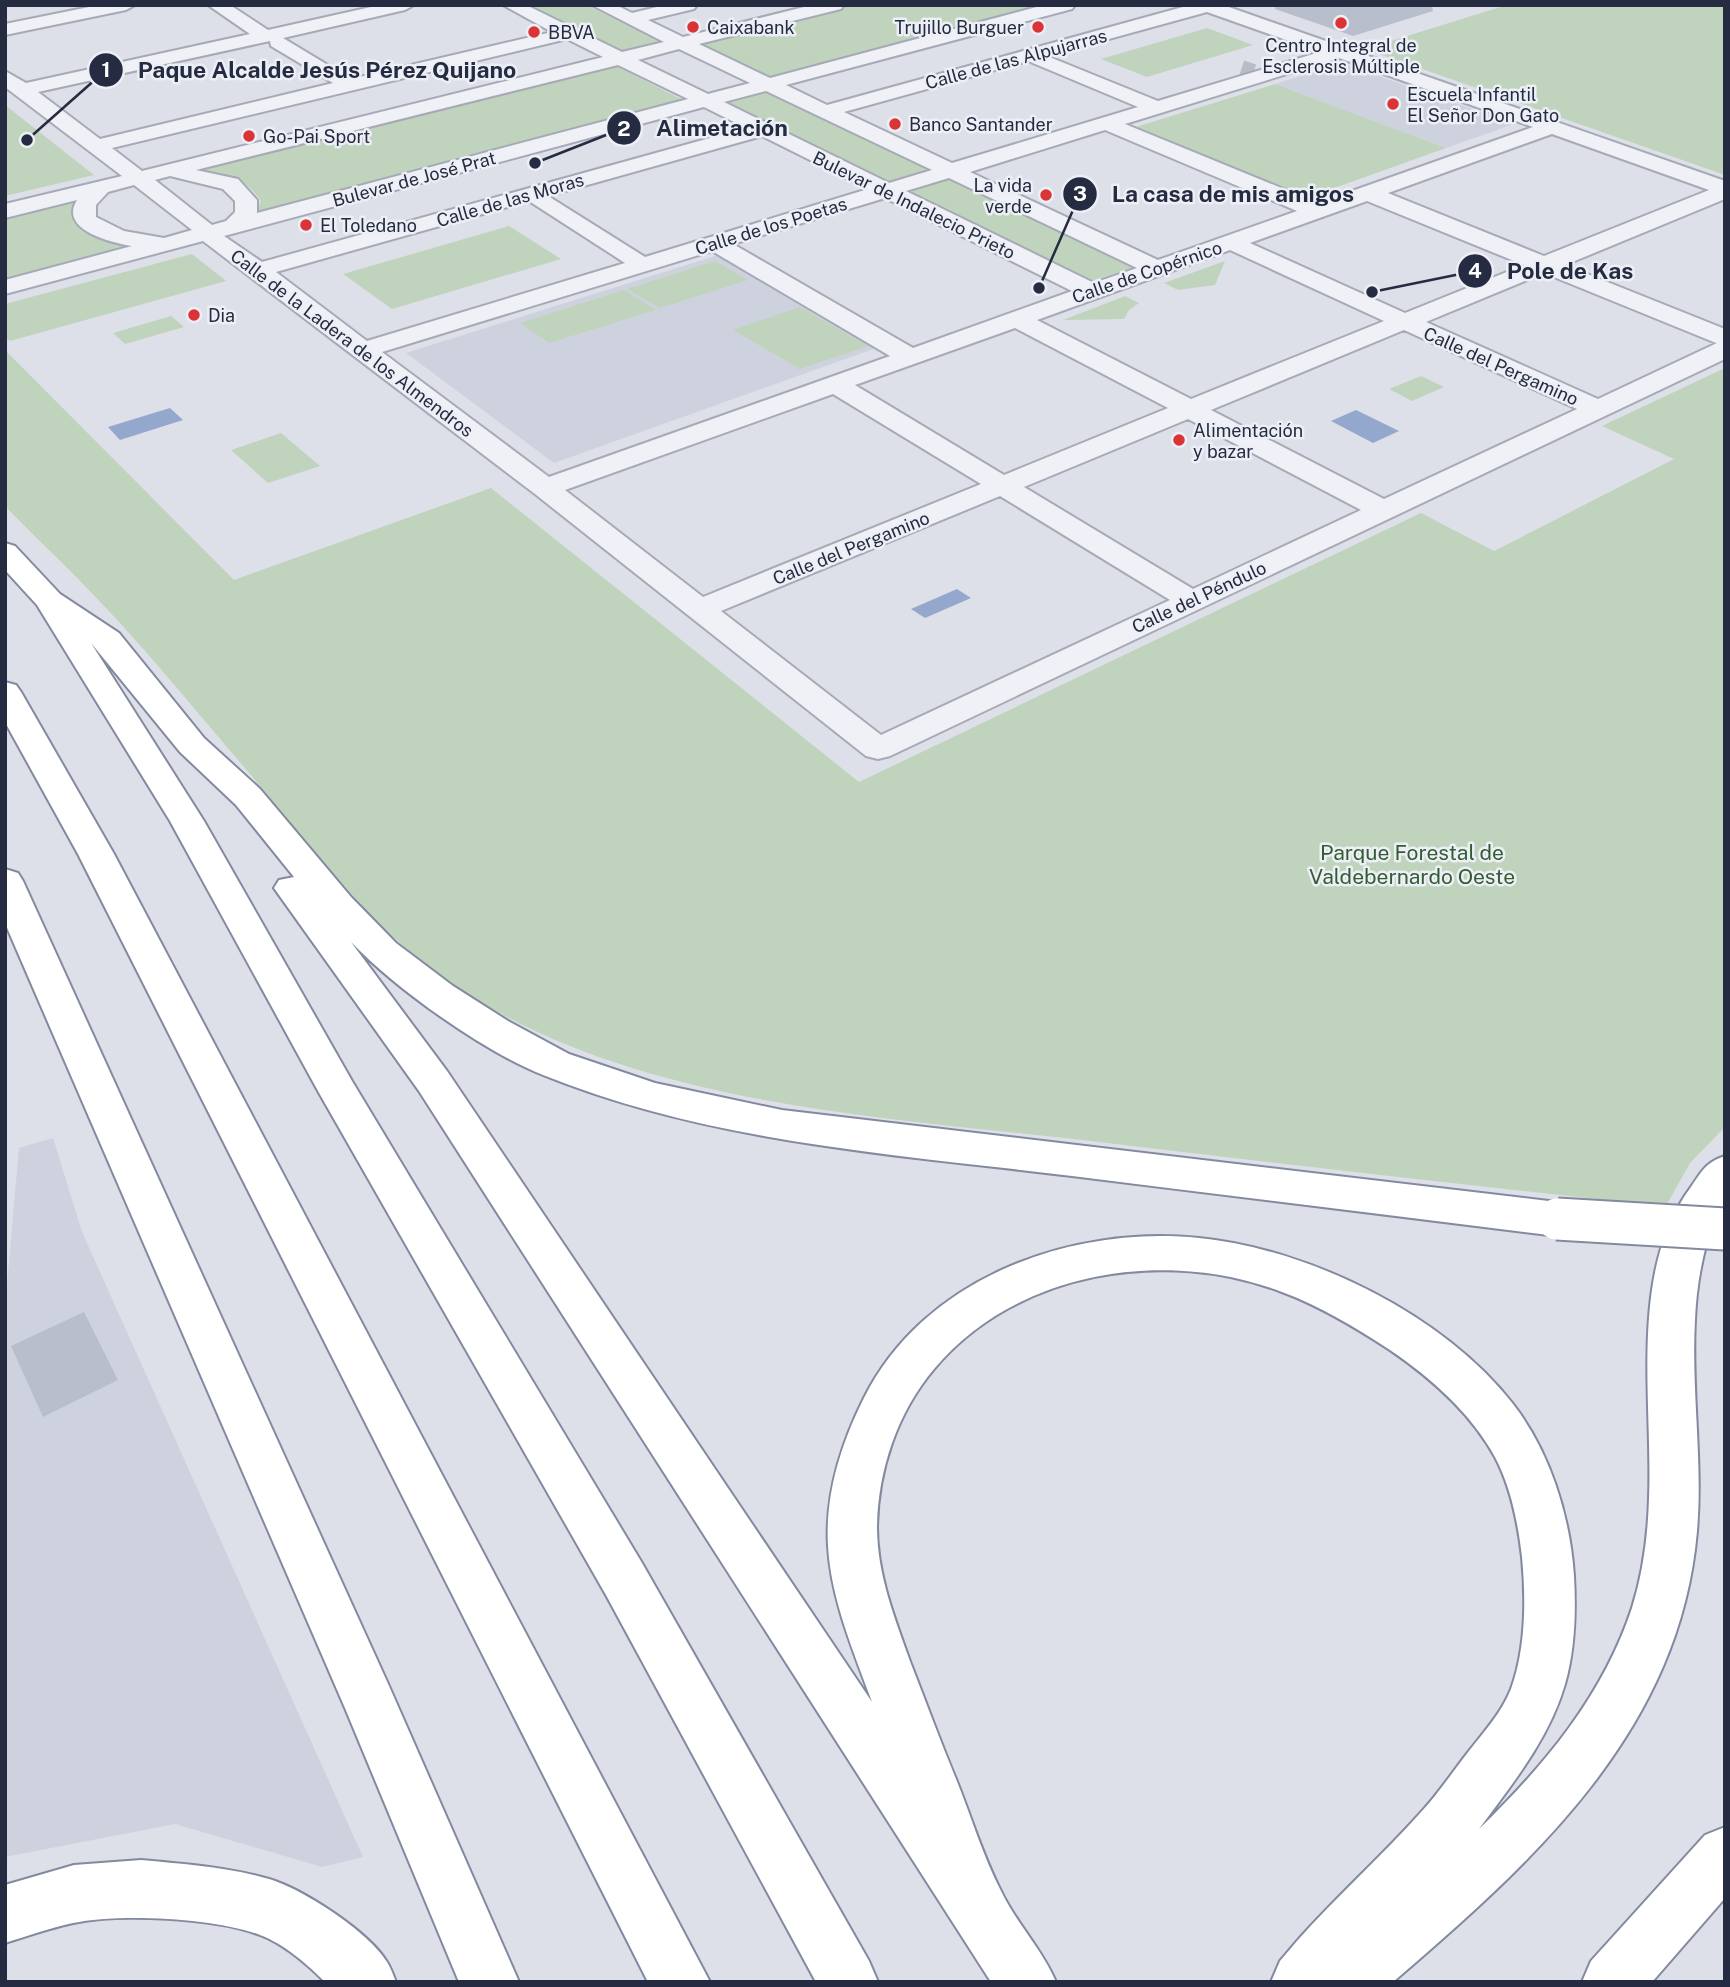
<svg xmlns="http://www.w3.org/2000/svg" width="1730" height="1987" viewBox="0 0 1730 1987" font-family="'Public Sans',sans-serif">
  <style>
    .built { fill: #ced2de }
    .green { fill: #c0d3bd }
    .water { fill: #94a7cd }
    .building { fill: #b9becc }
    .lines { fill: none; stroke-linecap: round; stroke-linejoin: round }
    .minor-tunnel { stroke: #b8bcc6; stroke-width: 20; stroke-dasharray: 20 10; stroke-linecap: butt }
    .minor-casing { stroke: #a6aab6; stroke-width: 4 }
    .highway-casing { stroke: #838aa0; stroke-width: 4 }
    .minor { fill: #f0f1f6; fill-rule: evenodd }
    .highway { fill: #fff; fill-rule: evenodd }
    .highway-bridge-casing { stroke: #838aa0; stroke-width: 45; stroke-linecap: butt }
    .highway-bridge { stroke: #fff; stroke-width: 41 }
    .poi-dot { fill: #db3436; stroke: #eceff6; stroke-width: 2.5 }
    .labels { text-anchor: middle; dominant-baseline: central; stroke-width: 5; stroke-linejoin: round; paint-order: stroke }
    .far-poi-label { font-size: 18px; fill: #252b40; stroke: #eceff6; text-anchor: start }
    .far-street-label { font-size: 18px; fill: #252b40; stroke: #eceff6 }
    .park-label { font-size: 21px; fill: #335d31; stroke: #eceff6 }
    .leader { fill: none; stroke: #252b40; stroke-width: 2.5 }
    .callout-dot { fill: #252b40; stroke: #eceff6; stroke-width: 2.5 }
    .mark-label { font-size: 21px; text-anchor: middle; font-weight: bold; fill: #fff }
    .callout-label { font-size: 23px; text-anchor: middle; font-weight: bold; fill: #252b40; stroke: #eceff6; stroke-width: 5; stroke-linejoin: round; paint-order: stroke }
  </style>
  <rect width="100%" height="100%" fill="#dde0e8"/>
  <g class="built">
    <path d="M1342,63L1514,124L1446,148L1275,84Z"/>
    <path d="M718,255L879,347L554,463L406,353Z"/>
    <path d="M53,1138L82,1232L363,1857L322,1867L175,1824L5,1857V1307L19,1148Z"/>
  </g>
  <g class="green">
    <path d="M524,5H586L663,42L621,52Z"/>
    <path d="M853,5H1054L775,77H767L701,46L708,41Z"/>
    <path d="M1507,5H1725V175L1365,49Z"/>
    <path d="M1207,28L1253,45L1147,77L1101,59Z"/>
    <path d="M616,66L685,101L255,215L261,201C243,174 224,175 194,171Z"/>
    <path d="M1275,84L1446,148L1301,200L1136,131V127Z"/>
    <path d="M762,92H770L933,170L886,184L726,105L728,100Z"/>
    <path d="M5,105L94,175L5,196Z"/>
    <path d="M949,178L1133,267L1088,282L902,192Z"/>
    <path d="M72,199L79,200L73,215C84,238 109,240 131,244V247L5,281V216Z"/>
    <path d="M509,226L561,259L392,309L343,274Z"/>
    <path d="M192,254L226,281L10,341L5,337V304Z"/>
    <path d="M715,261L748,280L660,308L627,289Z"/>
    <path d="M1225,261L1215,285L1178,290L1164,283Z"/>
    <path d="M624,290L656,310L549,343L520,323Z"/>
    <path d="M1125,296L1139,303L1129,310L1124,319L1063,320Z"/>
    <path d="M800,307L868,346L800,369L733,330Z"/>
    <path d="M171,316L184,327L125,344L113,333Z"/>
    <path d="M5,350L234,580L491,488L859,782L1421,513L1494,551L1674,459L1602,426L1725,368V1127L1690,1163L1666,1206C1480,1187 1293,1165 1107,1143C893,1117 639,1109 455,986C373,931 313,848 250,774C206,723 164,671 119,622C83,582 43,545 5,506Z"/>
    <path d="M1421,376L1444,387L1412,401L1389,389Z"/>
    <path d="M281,433L320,466L268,483L231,450Z"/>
  </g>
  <g class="water">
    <path d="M170,408L183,420L120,440L108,427Z"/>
    <path d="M1356,410L1399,431L1373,443L1331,421Z"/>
    <path d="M957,589L971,598L925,618L911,609Z"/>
  </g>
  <g class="building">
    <path d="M1276,5H1432L1433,11L1353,36L1275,9Z"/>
    <path d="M84,1312L118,1380L43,1417L11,1346Z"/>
  </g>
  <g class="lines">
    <path class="minor-tunnel" d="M1241,70L1253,74"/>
    <g class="minor-casing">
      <g id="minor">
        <path d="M99,5H135L126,10L5,35V24Z"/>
        <path d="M208,5H230L268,30L380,5H414L405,10L283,38L351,79L552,32L503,5H526L622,52L664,42L592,5H616L632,13L665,5H697L694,9L648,20L683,37L812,5H844L841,9L699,44L770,78L1044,5H1075L1072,9L786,85L827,105L1190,5H1223L1725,181V199L1565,265L1725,329V359L890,756L878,759L866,756L535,494L203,241L5,294V280L132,246C112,243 58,230 77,200L5,218V204L122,176L5,87V71L26,83L250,34ZM1207,12L1320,52L1158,101L1047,56ZM567,39L603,57L142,171L112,148ZM270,41L271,46L333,83L100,139L38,92ZM679,49L750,83L708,94L638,60ZM1339,58L1533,127L1318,203L1125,124ZM1028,61L1138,107L952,163L844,112ZM618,65L688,99L257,213V200L238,179L196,170ZM766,91L932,170L889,183L724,102ZM704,107L746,128L262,262L224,236ZM1105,130L1297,211L1158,260L970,172ZM1552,134L1709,190L1544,256L1388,193ZM762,136L868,189L645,257L548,196ZM170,176L223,189L235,201V212L226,221L212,225L155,180ZM949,178L1137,268L1094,283L906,191ZM134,185L192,230L164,238L124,231L96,217V205L108,192ZM885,198L1072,291L913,348L733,244ZM529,201L625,263L367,341L276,272ZM1367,201L1524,265L1405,313L1250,243ZM1230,250L1384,321L1191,399L1037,320ZM712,251L890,356L549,477L382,352ZM1544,273L1716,343H1717L1598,399L1426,322ZM1015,328L1168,408L1004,475L855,385ZM1404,330L1577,409L1384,499L1211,410ZM833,394L981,484L703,597L565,490ZM1188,419L1361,510L1193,589L1024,487ZM1000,496L1170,600L881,735L721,611Z"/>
      </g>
    </g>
    <g class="highway-casing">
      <g id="highway">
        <path d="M5,543L15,546L60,594L119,633L204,738L260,789L351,897L396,943L453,986L508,1021L569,1054L655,1083L782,1110L1557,1202L1572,1207L1579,1219L1572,1231L1557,1236C1395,1216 1233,1196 1072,1176C894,1154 711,1143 543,1075C483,1051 396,989 351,942L447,1071L872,1702C854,1652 831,1600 828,1546C825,1494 841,1444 864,1398C924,1278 1070,1225 1199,1238C1310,1249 1444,1315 1513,1404C1550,1452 1570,1516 1574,1576C1576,1612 1575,1649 1565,1684C1549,1739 1513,1783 1479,1829C1544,1766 1603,1696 1632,1608C1643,1573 1648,1535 1649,1498C1653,1400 1628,1271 1691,1187C1702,1171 1706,1162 1725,1156C1725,1170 1728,1189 1725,1203C1722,1216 1711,1229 1707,1242C1700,1267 1696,1294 1695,1320C1691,1390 1703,1460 1697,1531C1680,1730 1535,1860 1393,1982H1271L1280,1961L1297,1941C1337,1896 1382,1856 1422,1811C1439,1793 1453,1771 1469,1751C1484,1732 1502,1712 1511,1689C1526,1648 1526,1599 1522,1557C1518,1523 1511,1487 1495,1457C1471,1413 1431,1378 1390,1350C1355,1327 1320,1306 1282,1292C1165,1247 1016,1271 934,1369C897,1413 878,1470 877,1527C877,1575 895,1619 911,1664C926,1702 940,1741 956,1779C971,1816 983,1857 1002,1893C1017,1924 1042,1949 1056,1982H991L419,1091L274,888L279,880L294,877L236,805L180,752L91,643L204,821L352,1081L642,1563L869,1961L878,1982H816L606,1595L318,1091L170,821L37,605L5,570Z"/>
        <path d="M5,682L16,685L21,692L114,854L710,1982H648L78,854L5,722Z"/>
        <path d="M5,869L18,873L23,881L389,1686L519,1982H459L345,1708L5,923Z"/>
        <path d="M1725,1827V1898L1652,1982H1582L1591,1961L1705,1835Z"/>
        <path d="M141,1860C184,1864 228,1867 269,1879C303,1889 369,1932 387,1962C391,1968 393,1975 396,1982H325C307,1964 284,1944 260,1935C216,1918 119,1913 73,1923C50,1928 27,1936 5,1943V1885L74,1865Z"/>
      </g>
    </g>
    <use href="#minor" class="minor"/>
    <use href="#highway" class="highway"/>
    <g class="highway-bridge-casing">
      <path id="highway-bridge" d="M1557,1219L1725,1229"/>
    </g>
    <use href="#highway-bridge" class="highway-bridge"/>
  </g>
  <g class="poi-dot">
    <circle cx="1341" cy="23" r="7"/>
    <circle cx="693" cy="27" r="7"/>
    <circle cx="1038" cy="27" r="7"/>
    <circle cx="534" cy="32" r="7"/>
    <circle cx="1393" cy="104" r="7"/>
    <circle cx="895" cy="124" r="7"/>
    <circle cx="249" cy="136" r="7"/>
    <circle cx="1046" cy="195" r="7"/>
    <circle cx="306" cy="225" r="7"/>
    <circle cx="194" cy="315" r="7"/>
    <circle cx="1179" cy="440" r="7"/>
  </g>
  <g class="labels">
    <g class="far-poi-label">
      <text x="707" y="27">Caixabank</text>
      <text x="1024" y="27" text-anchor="end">Trujillo Burguer</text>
      <text x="548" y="32">BBVA</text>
      <text x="1341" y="45" text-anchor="middle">Centro Integral de<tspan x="1341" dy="21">Esclerosis Múltiple</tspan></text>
      <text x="1407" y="94">Escuela Infantil<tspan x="1407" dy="21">El Señor Don Gato</tspan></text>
      <text x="909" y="124">Banco Santander</text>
      <text x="263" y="136">Go-Pai Sport</text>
      <text x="1032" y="185" text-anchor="end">La vida<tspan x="1032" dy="21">verde</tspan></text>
      <text x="320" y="225">El Toledano</text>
      <text x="208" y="315">Dia</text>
      <text x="1193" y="430">Alimentación<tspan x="1193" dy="21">y bazar</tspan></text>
    </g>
    <g class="far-street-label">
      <text transform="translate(1016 59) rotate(-15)">Calle de las Alpujarras</text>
      <text transform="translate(414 179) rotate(-15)">Bulevar de José Prat</text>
      <text transform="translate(510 200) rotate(-16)">Calle de las Moras</text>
      <text transform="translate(914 205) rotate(26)">Bulevar de Indalecio Prieto</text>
      <text transform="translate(771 226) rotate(-17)">Calle de los Poetas</text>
      <text transform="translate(1147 272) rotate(-19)">Calle de Copérnico</text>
      <text transform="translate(352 343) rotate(37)">Calle de la Ladera de los Almendros</text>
      <text transform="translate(1501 366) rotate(24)">Calle del Pergamino</text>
      <text transform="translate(851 548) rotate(-22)">Calle del Pergamino</text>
      <text transform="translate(1199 597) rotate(-25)">Calle del Péndulo</text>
    </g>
    <g class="park-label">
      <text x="1412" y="852">Parque Forestal de<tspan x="1412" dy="24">Valdebernardo Oeste</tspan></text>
    </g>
  </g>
  <path class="leader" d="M27 140L106 70M535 163L624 128M1039 288L1080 194M1372 292L1475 271"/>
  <g class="callout-dot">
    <circle cx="27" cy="140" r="7"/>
    <circle cx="535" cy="163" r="7"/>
    <circle cx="1039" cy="288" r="7"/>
    <circle cx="1372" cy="292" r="7"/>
    <circle cx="106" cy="70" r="18"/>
    <circle cx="624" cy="128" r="18"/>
    <circle cx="1080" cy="194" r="18"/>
    <circle cx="1475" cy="271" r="18"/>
  </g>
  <g class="mark-label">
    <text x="106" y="77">1</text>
    <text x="624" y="136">2</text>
    <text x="1080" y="201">3</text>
    <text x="1475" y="278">4</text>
  </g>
  <g class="callout-label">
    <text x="327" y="78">Paque Alcalde Jesús Pérez Quijano</text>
    <text x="722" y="136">Alimetación</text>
    <text x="1233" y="202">La casa de mis amigos</text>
    <text x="1570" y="279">Pole de Kas</text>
  </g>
  <rect width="1730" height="1987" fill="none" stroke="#252b40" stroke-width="14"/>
</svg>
